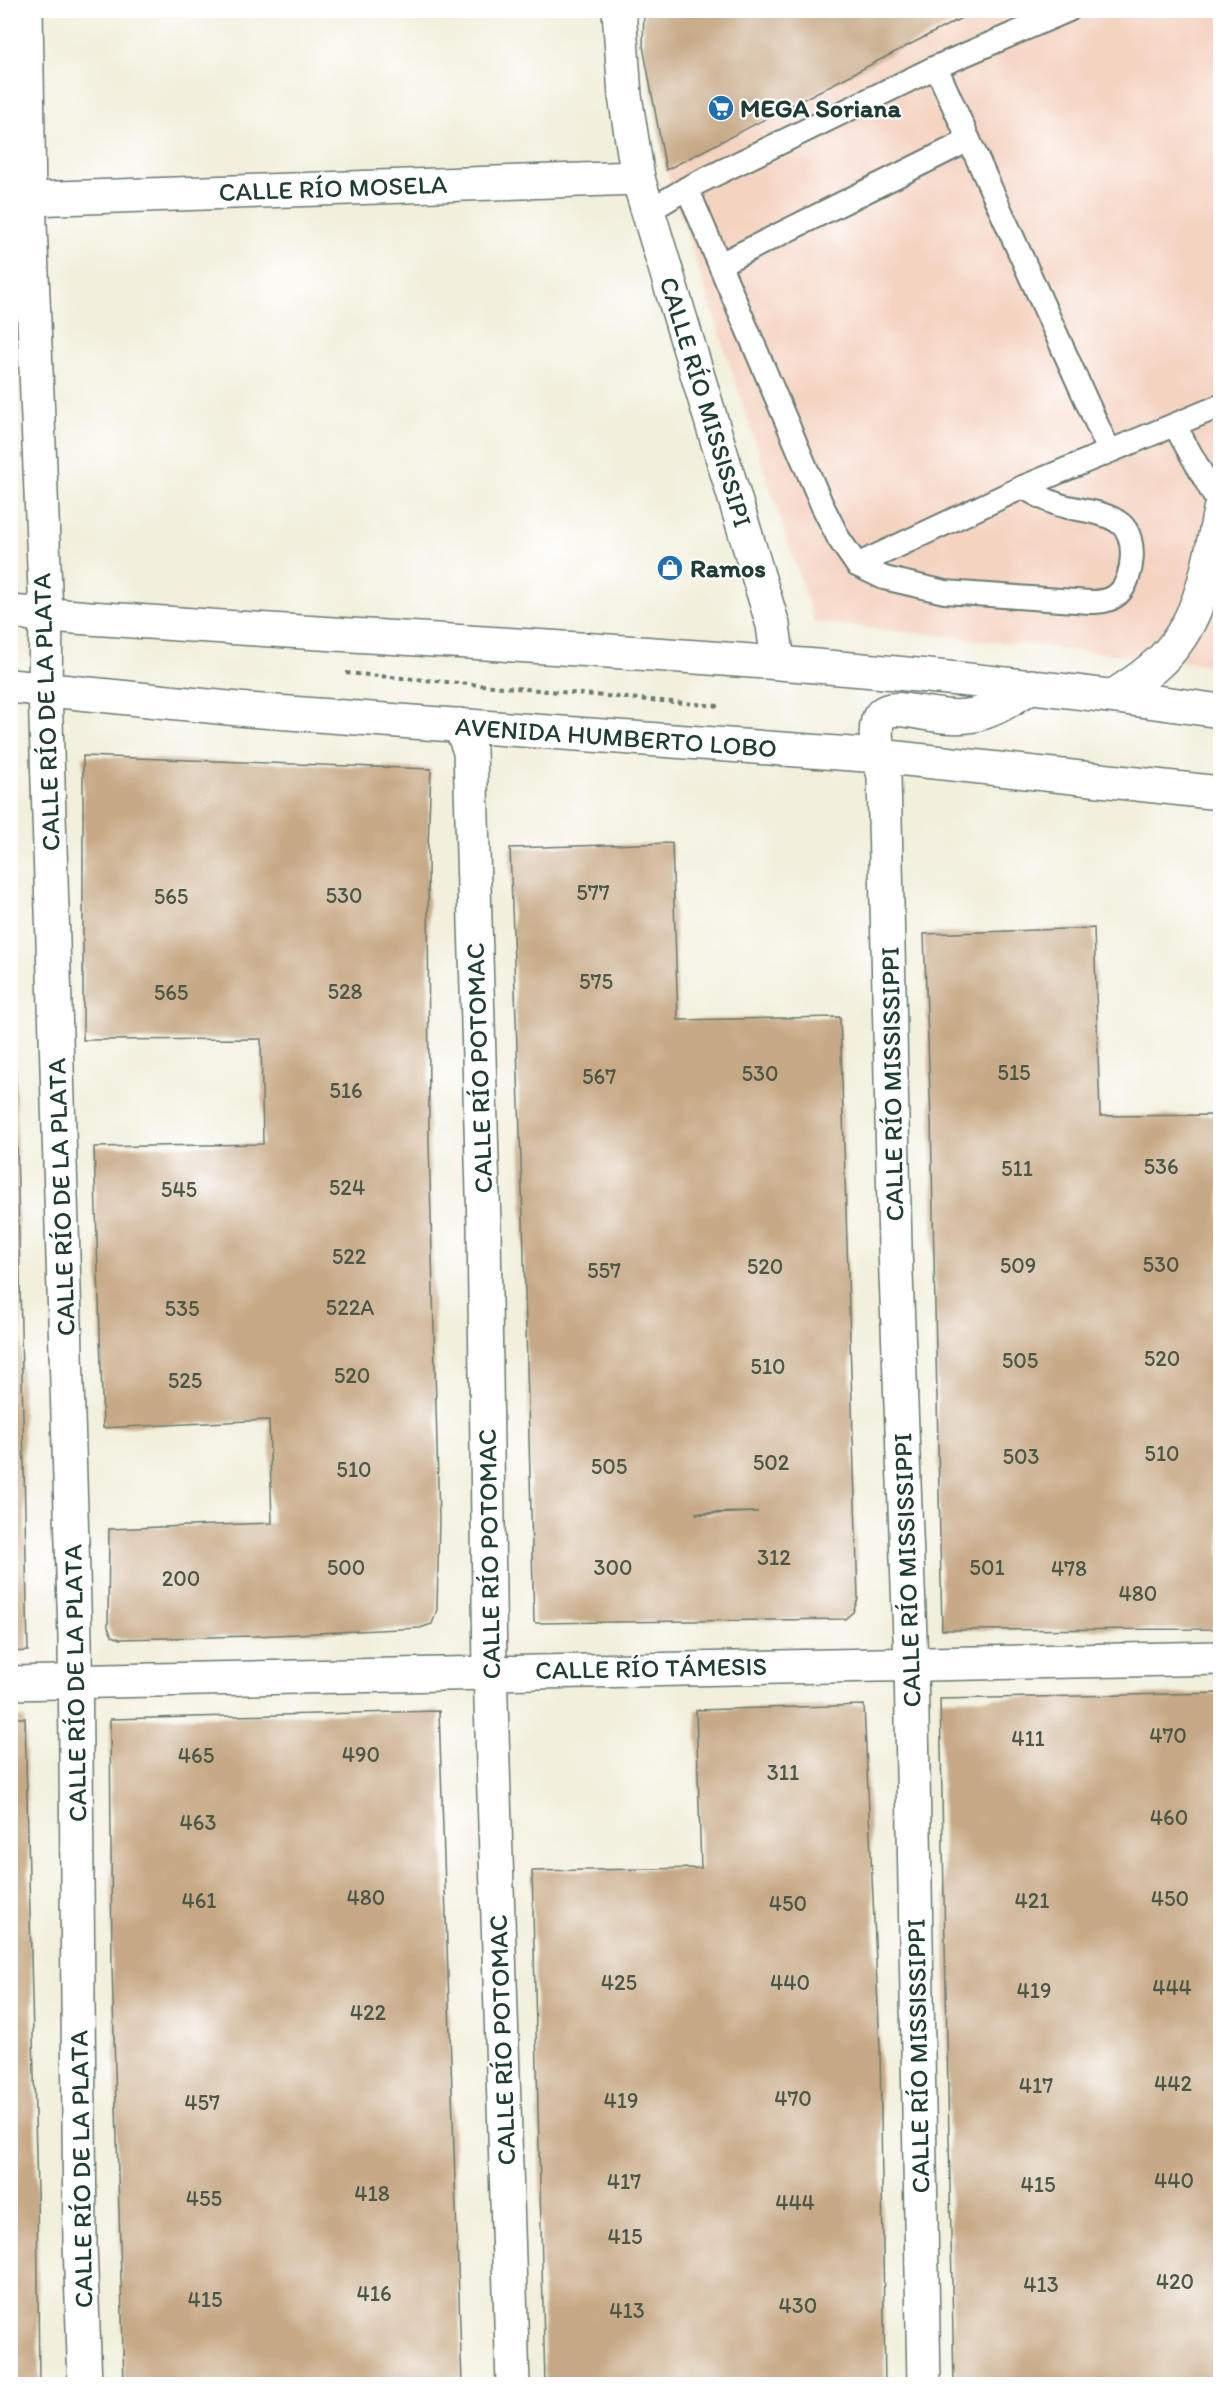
<svg xmlns="http://www.w3.org/2000/svg" width="1231" height="2395" viewBox="0 0 1231 2395" font-family="Itim,sans-serif">
  <style>
    .built { fill: #f5d3c1 }
    .building { fill: #c7a985; fill-rule: evenodd }
    .lines { fill: none; stroke-linecap: round; stroke-linejoin: round }
    .lane-casing { stroke: #697b6f; stroke-width: 26 }
    .street-casing { stroke: #697b6f; stroke-width: 36 }
    .secondary-casing { stroke: #697b6f; stroke-width: 36 }
    .path { stroke: #697b6f; stroke-width: 4; stroke-dasharray: 4.5 4.5; stroke-linecap: butt }
    .lane { stroke: #fff; stroke-width: 22 }
    .street { stroke: #fff; stroke-width: 33 }
    .secondary { stroke: #fff; stroke-width: 33 }
    .labels { text-anchor: middle; dominant-baseline: central; stroke-width: 4.5; stroke-linejoin: round; paint-order: stroke }
    .number-label { font-size: 22px; fill: #495848 }
    .poi-label { font-size: 26px; font-weight: bold; fill: #1f3d34; stroke: #fff; text-anchor: start }
    .street-label { font-size: 26px; fill: #1f3d34; stroke: #fff }
  </style>
  <rect width="100%" height="100%" fill="#fff"/>
  <filter id="ink" filterUnits="userSpaceOnUse"><feTurbulence type="fractalNoise" baseFrequency=".0167" numOctaves="2"/><feDisplacementMap in="SourceGraphic" scale="12" xChannelSelector="R" yChannelSelector="G"/><feConvolveMatrix kernelMatrix="1 2 1 2 8 2 1 2 1" color-interpolation-filters="sRGB"/></filter>
  <filter id="wash" filterUnits="userSpaceOnUse"><feTurbulence type="fractalNoise" baseFrequency=".008" numOctaves="4" result="noise"/><feDisplacementMap in="SourceGraphic" scale="24" xChannelSelector="R" yChannelSelector="G"/><feGaussianBlur stdDeviation="1.35" result="paint"/><feColorMatrix in="noise" values="0 0 0 0 0 0 0 0 0 0 0 0 0 0 0 0 0 1.4 0 .05"/><feComposite in="paint" operator="in"/></filter>
  <g filter="url(#wash)">
    <rect width="100%" height="100%" fill="#f2efdc"/>
    <path class="built" d="M644,11H1220V666L814,622L666,170L643,46Z"/>
    <g id="blocks">
      <g class="building">
        <path d="M644,10H977L666,170L643,46Z"/>
        <path d="M83,756L431,769L428,846L429,1142L439,1519L437,1610L432,1624L420,1628L255,1636L120,1639L112,1636L108,1627L109,1529L272,1523L269,1420L103,1428L94,1147L263,1144L261,1039L83,1040Z"/>
        <path d="M672,843L678,1020L840,1017L858,1599L853,1612L845,1619L536,1623L534,1622L523,1219L510,848ZM758,1512L708,1514H696V1513Z"/>
        <path d="M1094,928L1100,1116L1220,1115V1629L942,1630L931,1120L924,934Z"/>
        <path d="M10,975H12L14,1008L28,1651L10,1652Z"/>
        <path d="M1220,1693V2384H954L940,1699Z"/>
        <path d="M864,1705L880,2048L885,2384H545L532,1871L701,1868L696,1710Z"/>
        <path d="M439,1711L462,2384H124L112,1966L110,1719Z"/>
        <path d="M10,1718H25L37,2193L39,2384H10Z"/>
      </g>
    </g>
  </g>
  <g filter="url(#ink)">
    <use href="#blocks" fill-opacity="0" stroke="#697b6f" stroke-width="1.5"/>
    <g class="lines">
      <g class="lane-casing">
        <g id="lane">
          <path d="M936,67L1109,451"/>
          <path d="M687,188L822,505L839,539L857,565L884,578L945,592L1090,602C1101,602 1112,601 1120,592C1133,578 1138,538 1121,524C1105,511 1080,511 1060,505C1047,501 1035,494 1023,487"/>
          <path d="M647,212L687,188L936,67L1069,10"/>
          <path d="M720,264L969,140"/>
          <path d="M1175,426L1220,506"/>
          <path d="M857,565L1023,487L1220,406"/>
        </g>
      </g>
      <g class="street-casing">
        <g id="street">
          <path d="M26,10L29,199L46,615L45,689L75,1637L80,2244L85,2384"/>
          <path d="M619,10L625,96L638,178L773,625L778,662"/>
          <path d="M29,199L638,178"/>
          <path d="M460,725L470,751L484,1227L490,1670L513,2384"/>
          <path d="M10,1683C414,1671 817,1666 1220,1658"/>
        </g>
      </g>
      <g class="secondary-casing">
        <g id="secondary">
          <path d="M10,612C414,644 820,652 1220,711"/>
          <path d="M10,686L248,710L879,756L1220,793"/>
          <path d="M1115,695C1129,686 1144,676 1156,665C1201,626 1209,565 1220,510"/>
          <path d="M924,2384L911,1663L895,1248L884,776C854,668 916,727 974,715C995,711 1014,697 1032,686"/>
        </g>
      </g>
      <path class="path" d="M346,673L718,706"/>
      <use href="#lane" class="lane"/>
      <use href="#street" class="street"/>
      <use href="#secondary" class="secondary"/>
    </g>
  </g>
  <defs>
    <g id="supermarket-disc" transform="scale(1.35)"><circle r="9.5" fill="#1f6fb2" stroke="#fff"/><path d="M-6-5.5h2.5l.6 2H6L4.5 2H-2.5L-4.4-4H-6ZM-1.5 3.2a1.3 1.3 0 1 0 .1 0ZM3 3.2a1.3 1.3 0 1 0 .1 0Z" fill="#fff"/></g>
    <g id="shop-disc" transform="scale(1.35)"><circle r="9.5" fill="#1f6fb2" stroke="#fff"/><path d="M-5-2.5h2.3a2.7 3.5 0 0 1 5.4 0H5L5.5 6h-11ZM-1.5-2.5h3a1.5 2.3 0 0 0-3 0Z" fill="#fff"/></g>
  </defs>
  <g fill-rule="evenodd">
    <use href="#supermarket-disc" x="721" y="108"/>
    <use href="#shop-disc" x="670" y="568"/>
  </g>
  <g class="labels">
    <g class="number-label">
      <text x="593" y="892">577</text>
      <text x="344" y="895">530</text>
      <text x="171" y="896">565</text>
      <text x="596" y="981">575</text>
      <text x="345" y="991">528</text>
      <text x="171" y="992">565</text>
      <text x="1014" y="1072">515</text>
      <text x="760" y="1073">530</text>
      <text x="599" y="1076">567</text>
      <text x="346" y="1090">516</text>
      <text x="1161" y="1166">536</text>
      <text x="1017" y="1168">511</text>
      <text x="347" y="1187">524</text>
      <text x="179" y="1189">545</text>
      <text x="349" y="1256">522</text>
      <text x="1161" y="1264">530</text>
      <text x="1018" y="1265">509</text>
      <text x="765" y="1266">520</text>
      <text x="604" y="1270">557</text>
      <text x="350" y="1307">522A</text>
      <text x="182" y="1308">535</text>
      <text x="1162" y="1358">520</text>
      <text x="1020" y="1360">505</text>
      <text x="768" y="1366">510</text>
      <text x="352" y="1375">520</text>
      <text x="185" y="1380">525</text>
      <text x="1162" y="1453">510</text>
      <text x="1021" y="1456">503</text>
      <text x="771" y="1462">502</text>
      <text x="609" y="1466">505</text>
      <text x="354" y="1469">510</text>
      <text x="774" y="1557">312</text>
      <text x="346" y="1567">500</text>
      <text x="613" y="1567">300</text>
      <text x="987" y="1567">501</text>
      <text x="1069" y="1568">478</text>
      <text x="181" y="1578">200</text>
      <text x="1138" y="1593">480</text>
      <text x="1168" y="1735">470</text>
      <text x="1028" y="1738">411</text>
      <text x="361" y="1754">490</text>
      <text x="196" y="1755">465</text>
      <text x="783" y="1772">311</text>
      <text x="1169" y="1817">460</text>
      <text x="198" y="1822">463</text>
      <text x="366" y="1897">480</text>
      <text x="1170" y="1898">450</text>
      <text x="199" y="1900">461</text>
      <text x="1032" y="1900">421</text>
      <text x="788" y="1903">450</text>
      <text x="619" y="1982">425</text>
      <text x="790" y="1982">440</text>
      <text x="1172" y="1987">444</text>
      <text x="1034" y="1990">419</text>
      <text x="368" y="2012">422</text>
      <text x="1173" y="2083">442</text>
      <text x="1036" y="2085">417</text>
      <text x="793" y="2098">470</text>
      <text x="621" y="2100">419</text>
      <text x="202" y="2102">457</text>
      <text x="1174" y="2180">440</text>
      <text x="624" y="2181">417</text>
      <text x="1038" y="2184">415</text>
      <text x="372" y="2193">418</text>
      <text x="204" y="2198">455</text>
      <text x="795" y="2202">444</text>
      <text x="625" y="2236">415</text>
      <text x="1175" y="2281">420</text>
      <text x="1041" y="2284">413</text>
      <text x="374" y="2293">416</text>
      <text x="205" y="2299">415</text>
      <text x="798" y="2305">430</text>
      <text x="627" y="2310">413</text>
    </g>
    <g class="poi-label">
      <text x="740" y="108">MEGA Soriana</text>
      <text x="690" y="568">Ramos</text>
    </g>
    <g class="street-label">
      <text transform="translate(333 188) rotate(-2)">CALLE RÍO MOSELA</text>
      <text transform="translate(706 402) rotate(73)">CALLE RÍO MISSISSIPI</text>
      <text transform="translate(46 712) rotate(-92)">CALLE RÍO DE LA PLATA</text>
      <text transform="translate(616 737) rotate(4)">AVENIDA HUMBERTO LOBO</text>
      <text transform="translate(479 1068) rotate(-92)">CALLE RÍO POTOMAC</text>
      <text transform="translate(892 1084) rotate(-91)">CALLE RÍO MISSISSIPPI</text>
      <text transform="translate(61 1197) rotate(-92)">CALLE RÍO DE LA PLATA</text>
      <text transform="translate(489 1554) rotate(-91)">CALLE RÍO POTOMAC</text>
      <text transform="translate(907 1570) rotate(-92)">CALLE RÍO MISSISSIPPI</text>
      <text transform="translate(651 1668) rotate(-1)">CALLE RÍO TÁMESIS</text>
      <text transform="translate(75 1683) rotate(-91)">CALLE RÍO DE LA PLATA</text>
      <text transform="translate(502 2040) rotate(-92)">CALLE RÍO POTOMAC</text>
      <text transform="translate(918 2056) rotate(-91)">CALLE RÍO MISSISSIPPI</text>
      <text transform="translate(81 2169) rotate(-91)">CALLE RÍO DE LA PLATA</text>
    </g>
  </g>
  <rect width="1231" height="2395" fill="none" stroke="#fff" stroke-width="36"/>
</svg>
